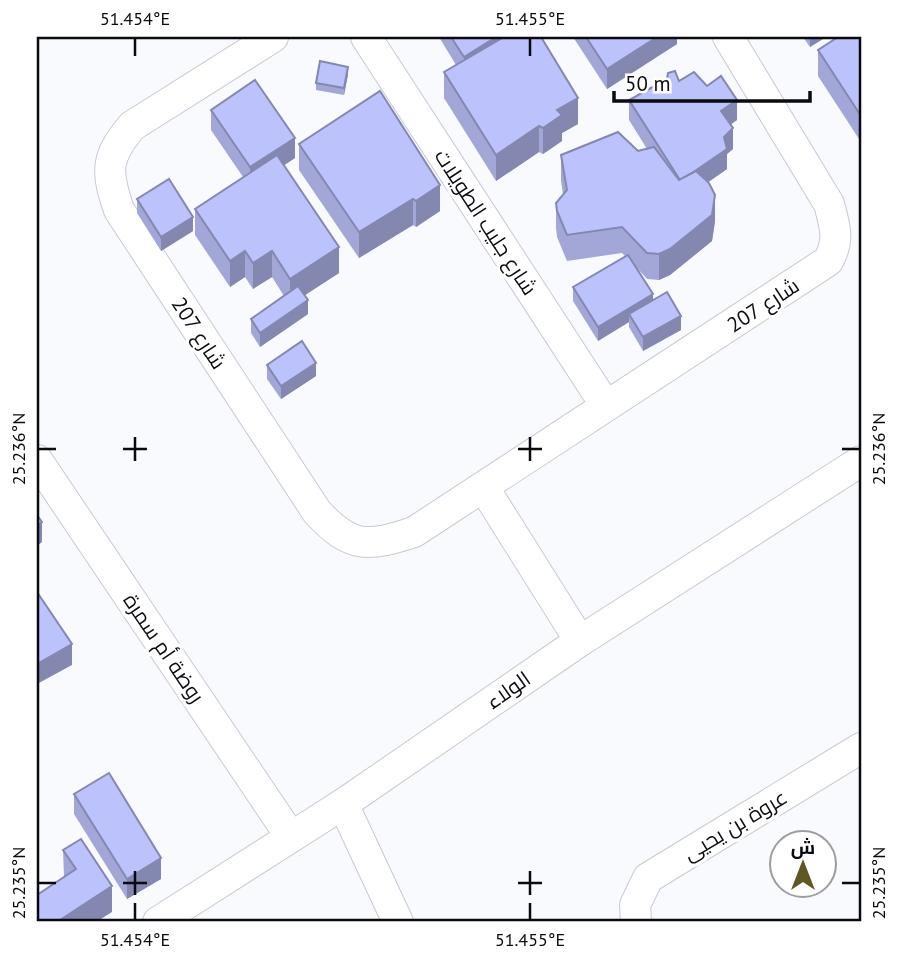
<svg xmlns="http://www.w3.org/2000/svg" width="898" height="959" viewBox="0 0 898 959" font-family="'PT Sans',Cairo,sans-serif">
  <style>
    .lines { fill: none; stroke-linecap: round; stroke-linejoin: round }
    .minor-casing { stroke: #c7c9d8; stroke-width: 32 }
    .minor { stroke: #fff; stroke-width: 30 }
    .wall { fill: #a2a7d8 }
    .shaded-wall { fill: #8488b0 }
    .building { fill: #bcc2fb; stroke: #8488b0; stroke-width: 2 }
    .ticks { fill: none; stroke: #0a0b10; stroke-width: 2.5 }
    .labels { text-anchor: middle; dominant-baseline: central; stroke-width: 7; stroke-linejoin: round; paint-order: stroke }
    .street-label { font-size: 21px; fill: #0a0b10; stroke: #fff }
    .neatline { fill: none; stroke: #0a0b10; stroke-width: 2.5 }
    .ticks-label { font-size: 18px; text-anchor: middle; fill: #0a0b10 }
  </style>
  <rect width="100%" height="100%" fill="#f9fafd"/>
  <g class="lines">
    <g class="minor-casing">
      <g id="minor">
        <path d="M273,37L132,126C105,158 106,172 119,210L317,512C351,549 368,547 414,532L828,261C840,241 835,226 829,204L728,37"/>
        <path d="M366,37L606,406"/>
        <path d="M37,460L291,837"/>
        <path d="M484,488L580,641"/>
        <path d="M343,804L398,922"/>
        <path d="M158,922L343,804L580,641L861,461"/>
        <path d="M636,922L635,905L648,878L861,748"/>
      </g>
    </g>
    <use href="#minor" class="minor"/>
  </g>
  <g class="wall">
    <path d="M439,37H541L578,124L562,133V141L543,154L539,152L496,181L444,98V72L456,65Z"/>
    <path d="M573,37H677V44L607,89Z"/>
    <path d="M803,37H826L810,47Z"/>
    <path d="M861,37V142L818,76V50Z"/>
    <path d="M348,74L344,95L316,90V83Z"/>
    <path d="M679,81L737,120L730,125L733,149L727,154V169L708,182L715,221L712,241L670,275L659,280L647,279L637,268L653,300L681,330L643,351L629,327V322L598,341L573,301V287L625,256L622,253L567,261L557,237L556,228V203L563,194L561,181V155L638,151L647,149L629,120V100Z"/>
    <path d="M211,110L295,158L284,165L339,273L304,295L308,314L260,347L251,333V319L284,296L272,277L253,289L245,277L230,287L195,235V209L243,177L211,130Z"/>
    <path d="M299,144L440,211L416,227L413,225L359,258L299,170Z"/>
    <path d="M137,199L193,231L161,251L137,213Z"/>
    <path d="M267,365L316,376L281,399L267,379Z"/>
    <path d="M74,794L161,879L127,899L74,814Z"/>
    <path d="M63,850L112,912L64,877Z"/>
  </g>
  <g class="shaded-wall">
    <path d="M496,37H529L464,77V57Z"/>
    <path d="M657,37H677V44L607,89V69Z"/>
    <path d="M810,37H826L810,47Z"/>
    <path d="M348,67V74L344,95V88Z"/>
    <path d="M578,98V124L562,133V141L543,154V128L557,110Z"/>
    <path d="M737,100V120L721,131V111Z"/>
    <path d="M539,126V152L496,181V155Z"/>
    <path d="M733,128V149L727,154V169L680,202V181Z"/>
    <path d="M295,138V158L250,188V167Z"/>
    <path d="M440,185V211L416,227V201Z"/>
    <path d="M715,195V221L712,241L670,275L659,280V254Z"/>
    <path d="M413,199V225L359,258V232Z"/>
    <path d="M193,217V231L161,251V237Z"/>
    <path d="M339,247V273L290,305V279Z"/>
    <path d="M245,251V277L230,287V261Z"/>
    <path d="M272,251V277L253,289V263Z"/>
    <path d="M653,294V308L629,314V322L598,341V327Z"/>
    <path d="M308,300V314L260,347V333Z"/>
    <path d="M681,316V330L643,351V337Z"/>
    <path d="M316,363V376L281,399V386Z"/>
    <path d="M42,522V542L37,546V526Z"/>
    <path d="M72,644V665L37,684V664Z"/>
    <path d="M161,858V879L127,899V879Z"/>
    <path d="M112,886V912L96,922H57Z"/>
  </g>
  <g class="building">
    <path d="M451,37H496L464,57Z"/>
    <path d="M504,37H541L578,98L557,110L562,115L543,128L539,126L496,155L444,72Z"/>
    <path d="M586,37H657L607,69Z"/>
    <path d="M838,37H861V116L818,50Z"/>
    <path d="M320,61L348,67L344,88L316,83Z"/>
    <path d="M675,71L679,81L694,72L707,86L721,76L737,100L721,111L733,128L724,137L727,149L692,173L680,180L629,100L667,79L668,73Z"/>
    <path d="M255,80L295,138L250,167L211,110Z"/>
    <path d="M380,91L440,185L416,201L413,199L359,232L299,144Z"/>
    <path d="M618,132L638,151L654,147L679,180L696,171L709,183L715,195L712,215L670,249L659,254L647,253L622,227L567,235L557,211L556,203L567,190L561,155Z"/>
    <path d="M277,155L339,247L290,279L272,251L253,263L245,251L230,261L195,209Z"/>
    <path d="M169,179L193,217L161,237L137,199Z"/>
    <path d="M628,255L653,294L598,327L573,287Z"/>
    <path d="M298,286L308,300L260,333L251,319Z"/>
    <path d="M667,292L681,316L643,337L629,314Z"/>
    <path d="M302,341L316,363L281,386L267,365Z"/>
    <path d="M37,515L42,522L37,526Z"/>
    <path d="M37,592L72,644L37,664Z"/>
    <path d="M109,773L161,858L127,879L74,794Z"/>
    <path d="M81,839L112,886L57,922H37V895L76,869L63,850Z"/>
  </g>
  <path class="ticks" d="M135,38V56M530,38V56M135,437V461M530,437V461M38,449H56M123,449H147M518,449H542M842,449H860M135,871V895M530,871V895M38,883H56M123,883H147M518,883H542M842,883H860M135,903V920M530,903V920"/>
  <g class="labels">
    <g class="street-label">
      <text transform="translate(486 222) rotate(57)">شارع جليب الطويلات</text>
      <text transform="translate(763 305) rotate(-33)">شارع 207</text>
      <text transform="translate(199 333) rotate(57)">شارع 207</text>
      <text transform="translate(164 648) rotate(56)">روضة أم سمرة</text>
      <text transform="translate(508 690) rotate(-35)">الولاء</text>
      <text transform="translate(735 825) rotate(-31)">عروة بن يحيى</text>
    </g>
  </g>
  <rect width="898" height="959" fill="none" stroke="#ffffff" stroke-width="77"/>
  <g transform="translate(803 864)"><circle r="33" fill="#ffffff" stroke="#9d9d9f" stroke-width="2"/>
  <path d="M0-5L12 26L0 18L-12 26Z" fill="#5f5724"/>
  <text y="-10" font-size="19" font-weight="bold" text-anchor="middle" fill="#0a0b10">ش</text>
  </g>
  <path d="M614 91v10h196v-10" fill="none" stroke="#0a0b10" stroke-width="3.5"/>
  <text x="625" y="91" font-size="21" fill="#0a0b10" stroke="#ffffff" stroke-width="5" paint-order="stroke">50 m</text>
  <rect x="38" y="38" width="822" height="882" class="neatline"/>
  <g class="ticks-label">
    <text x="135" y="25">51.454°E</text>
    <text x="530" y="25">51.455°E</text>
    <text transform="translate(19 449) rotate(-90)" y="6">25.236°N</text>
    <text transform="translate(879 449) rotate(-90)" y="6">25.236°N</text>
    <text transform="translate(19 883) rotate(-90)" y="6">25.235°N</text>
    <text transform="translate(879 883) rotate(-90)" y="6">25.235°N</text>
    <text x="135" y="946">51.454°E</text>
    <text x="530" y="946">51.455°E</text>
  </g>
</svg>
